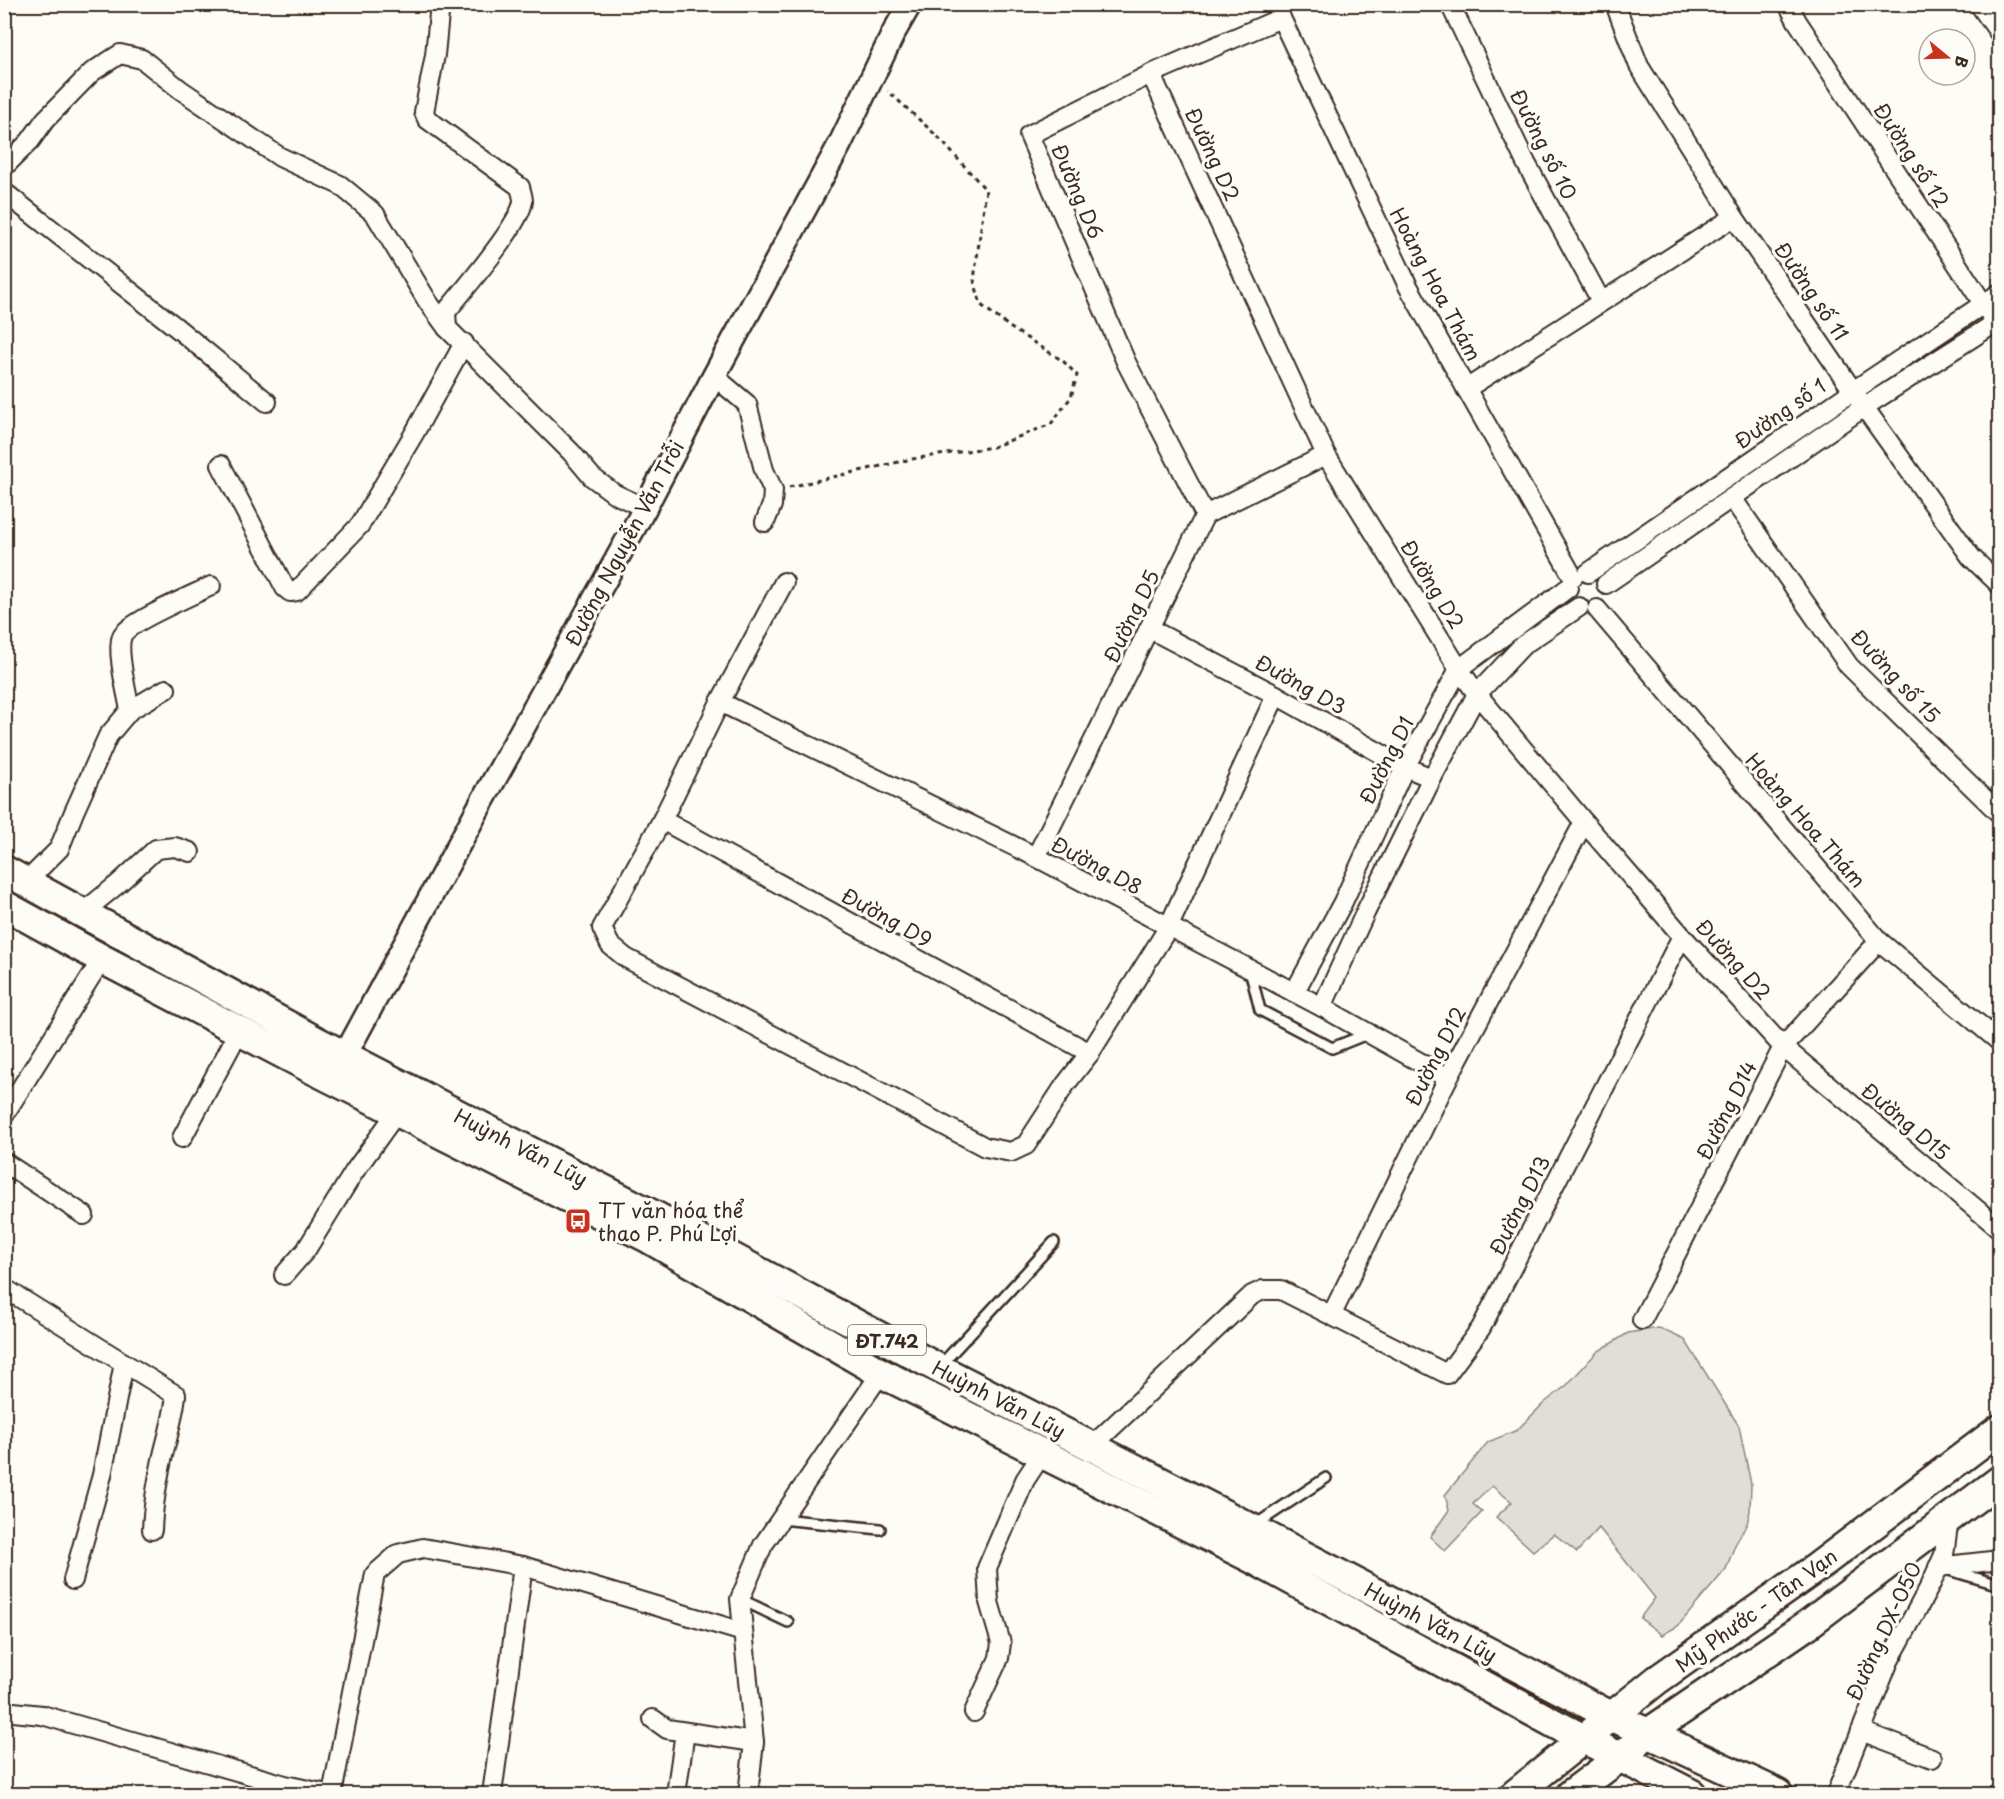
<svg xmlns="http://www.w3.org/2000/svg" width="2004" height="1799" viewBox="0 0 2004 1799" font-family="'Playpen Sans',sans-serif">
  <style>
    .green { fill: #e1ded7; stroke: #8e847a; stroke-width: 1.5 }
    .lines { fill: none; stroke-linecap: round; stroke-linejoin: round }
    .service-casing { stroke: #3b2a1e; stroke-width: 14 }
    .minor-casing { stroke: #3b2a1e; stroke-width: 22 }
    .tertiary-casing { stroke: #3b2a1e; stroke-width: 27 }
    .primary-casing { stroke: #3b2a1e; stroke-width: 33 }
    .path { stroke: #3b2a1e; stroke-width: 3; stroke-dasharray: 4.5 4.5; stroke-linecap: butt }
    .service { stroke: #fdfcf7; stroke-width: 9 }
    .minor { stroke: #fdfcf7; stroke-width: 18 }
    .tertiary { stroke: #fdfcf7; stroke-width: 22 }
    .primary { stroke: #fdfcf7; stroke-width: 28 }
    .labels { text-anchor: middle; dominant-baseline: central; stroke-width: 6; stroke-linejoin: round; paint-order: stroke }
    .shield { fill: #fdfcf7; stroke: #75695f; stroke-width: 1.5 }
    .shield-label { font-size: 18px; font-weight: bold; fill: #3b2a1e }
    .street-label { font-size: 20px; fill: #3b2a1e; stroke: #fdfcf7 }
    .poi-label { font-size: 20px; fill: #3b2a1e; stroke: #fdfcf7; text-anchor: start }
  </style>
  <rect width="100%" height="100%" fill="#fdfcf7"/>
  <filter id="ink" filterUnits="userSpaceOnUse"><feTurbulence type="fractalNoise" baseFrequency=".0167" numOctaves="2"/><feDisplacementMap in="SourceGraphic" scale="12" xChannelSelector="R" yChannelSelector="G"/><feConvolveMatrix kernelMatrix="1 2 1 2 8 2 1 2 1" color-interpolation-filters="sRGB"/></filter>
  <g filter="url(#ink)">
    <path class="green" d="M1659,1328L1685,1340L1739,1426L1751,1484L1750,1511L1747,1524L1735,1545L1726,1569L1678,1626L1662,1635L1640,1618L1655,1598L1599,1528L1577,1552L1554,1534L1533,1551L1496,1517L1512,1502L1492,1486L1473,1504L1482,1512L1445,1551L1430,1537L1449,1510L1445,1495L1488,1442L1517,1430L1544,1403L1567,1385L1597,1352L1628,1333Z"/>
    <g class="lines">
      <g class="service-casing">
        <g id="service">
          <path d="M1250,970L1260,1010L1332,1048L1367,1034"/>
          <path d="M940,1366L1054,1242"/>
          <path d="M781,1519L880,1529"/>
          <path d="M1255,1525L1326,1478"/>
          <path d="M1949,1570L2000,1585"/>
          <path d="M740,1599L788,1622"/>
        </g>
      </g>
      <g class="minor-casing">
        <g id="minor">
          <path d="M440,4L435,55L424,112L427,119L520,187C521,191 523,197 523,201C521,224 462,292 446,312L447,328"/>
          <path d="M1277,4L1281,18L1408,286L1573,577"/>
          <path d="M1450,4L1526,163L1601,301"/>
          <path d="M1615,4L1639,66L1734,217L1864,407L1971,557L2000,585"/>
          <path d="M1788,4L1797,21L1990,314"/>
          <path d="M1979,4L2000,34"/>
          <path d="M1151,74L1326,455L1459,669L1477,694L1584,822L1682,936L1783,1047L2000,1229"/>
          <path d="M4,167L30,141L45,120L92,72L120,54L142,59L181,90L280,157L340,185L375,214L428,302L447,328L571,452L592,477L615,494L645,508"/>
          <path d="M4,192L177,328L267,402"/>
          <path d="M714,376L747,404L764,470L773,490L772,505L765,522"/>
          <path d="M1466,389L1734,217"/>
          <path d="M221,465L285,588L290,592L297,591L360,525L415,432L464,343"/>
          <path d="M1732,498L1849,666L2000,814"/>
          <path d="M1205,515L1126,362L1029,135L1151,74L1281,18"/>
          <path d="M1588,573L1853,391L2000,293"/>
          <path d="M784,582L720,702L662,820L602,928L610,945L626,958L985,1147L1011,1152L1026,1145L1065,1085L1090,1053L1168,928L1276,695"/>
          <path d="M1606,584L1864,407L2000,320"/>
          <path d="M1597,609L1879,941L2000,1042"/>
          <path d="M1150,629L1276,695L1405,767L1432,778"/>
          <path d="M720,702L1036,857L1322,1007L1448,1078"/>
          <path d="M130,710C127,693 116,651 122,636C127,623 195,594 211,586"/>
          <path d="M662,820L1090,1053"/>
          <path d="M1036,857L1205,515L1326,455"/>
          <path d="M26,882L59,849L74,812L108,736L130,710L166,689"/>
          <path d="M82,913L118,884L156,849L175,847L190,852"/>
          <path d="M1294,993L1343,902L1405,767L1459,669L1568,588"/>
          <path d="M1322,1007L1366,911L1432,778L1477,694L1523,645L1579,607"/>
          <path d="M4,1115L102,959"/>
          <path d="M182,1138L239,1031"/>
          <path d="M4,1162L84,1215"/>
          <path d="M284,1275L306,1250L354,1172L397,1112"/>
          <path d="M4,1288L124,1363L102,1475L73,1580"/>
          <path d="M1332,1314L1448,1078L1584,822"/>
          <path d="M1642,1320L1783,1047L1879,941"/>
          <path d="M124,1363L176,1395C174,1414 169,1432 164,1451C158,1477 153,1503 152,1530"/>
          <path d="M1092,1446L1252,1295L1263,1290H1281L1447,1374L1481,1328L1682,936"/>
          <path d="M1938,1567L2000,1560"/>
          <path d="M4,1711L42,1715L285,1785L327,1794"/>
          <path d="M974,1712L999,1658L1001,1643L989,1602L987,1568L1025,1480L1042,1454"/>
          <path d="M653,1719L667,1729L754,1742"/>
          <path d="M1861,1731L1932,1758"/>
          <path d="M332,1794L375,1574L398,1554L423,1548L523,1566L743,1632"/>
          <path d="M492,1794L523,1566"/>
          <path d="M676,1794L685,1732"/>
          <path d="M748,1794L754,1742L740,1599L763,1545L881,1373"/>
          <path d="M1836,1794L1889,1661L1930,1586L1944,1555L1949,1518"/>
        </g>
      </g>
      <g class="tertiary-casing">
        <path id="tertiary" d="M337,1070L478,809L645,508L714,376L840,144L894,32L910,4"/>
      </g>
      <g class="primary-casing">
        <g id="primary">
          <path d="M4,870L318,1042L657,1217L938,1368L1251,1528L1611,1716L1779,1794"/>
          <path d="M4,905L102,959L310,1068L646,1237L881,1373L1253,1559L1557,1725L1692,1794"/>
          <path d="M1515,1794L1657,1680L1816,1568L2000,1429"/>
          <path d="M1571,1794L1619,1758L1648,1733L1807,1625L2000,1480"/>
        </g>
      </g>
      <path class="path" d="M789,487L912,459L993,447L1051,424L1071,397L1077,375L1063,361L1011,328L981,305L974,280L986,190L938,137L888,91"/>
      <use href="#service" class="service"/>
      <use href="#minor" class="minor"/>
      <use href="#tertiary" class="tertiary"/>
      <use href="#primary" class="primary"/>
    </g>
  </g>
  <defs>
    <g id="bus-square" transform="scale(1.35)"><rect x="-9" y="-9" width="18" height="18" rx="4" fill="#c8321e" stroke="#fdfcf7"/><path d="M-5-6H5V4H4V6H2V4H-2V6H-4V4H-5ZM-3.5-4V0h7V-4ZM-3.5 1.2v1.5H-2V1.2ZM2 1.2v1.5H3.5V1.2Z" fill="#fff"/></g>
  </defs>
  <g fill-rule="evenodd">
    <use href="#bus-square" x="578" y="1221"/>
  </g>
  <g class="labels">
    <rect class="shield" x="848" y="1325" width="78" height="30" rx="4.5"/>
    <g class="shield-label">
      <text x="887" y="1340">ĐT.742</text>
    </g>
    <g class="street-label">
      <text transform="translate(1544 144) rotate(63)">Đường số 10</text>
      <text transform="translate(1213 154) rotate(65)">Đường D2</text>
      <text transform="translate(1912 155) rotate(57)">Đường số 12</text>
      <text transform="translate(1078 191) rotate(67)">Đường D6</text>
      <text transform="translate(1436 284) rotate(62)">Hoàng Hoa Thám</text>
      <text transform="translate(1812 291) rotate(56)">Đường số 11</text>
      <text transform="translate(1780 413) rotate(-35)">Đường số 1</text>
      <text transform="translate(624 543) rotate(-62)">Đường Nguyễn Văn Trỗi</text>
      <text transform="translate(1433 584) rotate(58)">Đường D2</text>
      <text transform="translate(1131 616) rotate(-64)">Đường D5</text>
      <text transform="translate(1896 676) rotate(47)">Đường số 15</text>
      <text transform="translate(1301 684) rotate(29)">Đường D3</text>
      <text transform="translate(1386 760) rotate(-63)">Đường D1</text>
      <text transform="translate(1806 820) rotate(49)">Hoàng Hoa Thám</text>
      <text transform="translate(1097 865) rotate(28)">Đường D8</text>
      <text transform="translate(887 917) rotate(29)">Đường D9</text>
      <text transform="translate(1734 959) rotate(48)">Đường D2</text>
      <text transform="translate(1435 1056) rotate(-63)">Đường D12</text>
      <text transform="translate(1726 1110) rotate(-63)">Đường D14</text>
      <text transform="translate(1906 1121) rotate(40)">Đường D15</text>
      <text transform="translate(521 1147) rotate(27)">Huỳnh Văn Lũy</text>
      <text transform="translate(1519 1205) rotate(-63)">Đường D13</text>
      <text transform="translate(999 1399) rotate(27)">Huỳnh Văn Lũy</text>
      <text transform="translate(1756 1610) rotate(-36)">Mỹ Phước - Tân Vạn</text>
      <text transform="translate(1431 1622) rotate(28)">Huỳnh Văn Lũy</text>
      <text transform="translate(1883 1631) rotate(-65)">Đường DX-050</text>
    </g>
    <g class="poi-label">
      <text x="598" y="1210">TT văn hóa thể<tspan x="598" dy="23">thao P. Phú Lợi</tspan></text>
    </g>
  </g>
  <rect width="2004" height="1799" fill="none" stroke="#fdfcf7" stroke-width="24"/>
  <rect x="12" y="12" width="1980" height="1775" fill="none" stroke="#3b2a1e" stroke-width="2" filter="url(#ink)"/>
  <g transform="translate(1947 57) rotate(109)"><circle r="28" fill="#fdfcf7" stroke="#afa8a0" stroke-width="1.5"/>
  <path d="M0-4.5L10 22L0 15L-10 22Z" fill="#c8321e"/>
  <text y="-9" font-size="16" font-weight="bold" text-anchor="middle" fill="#3b2a1e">B</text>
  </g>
</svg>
